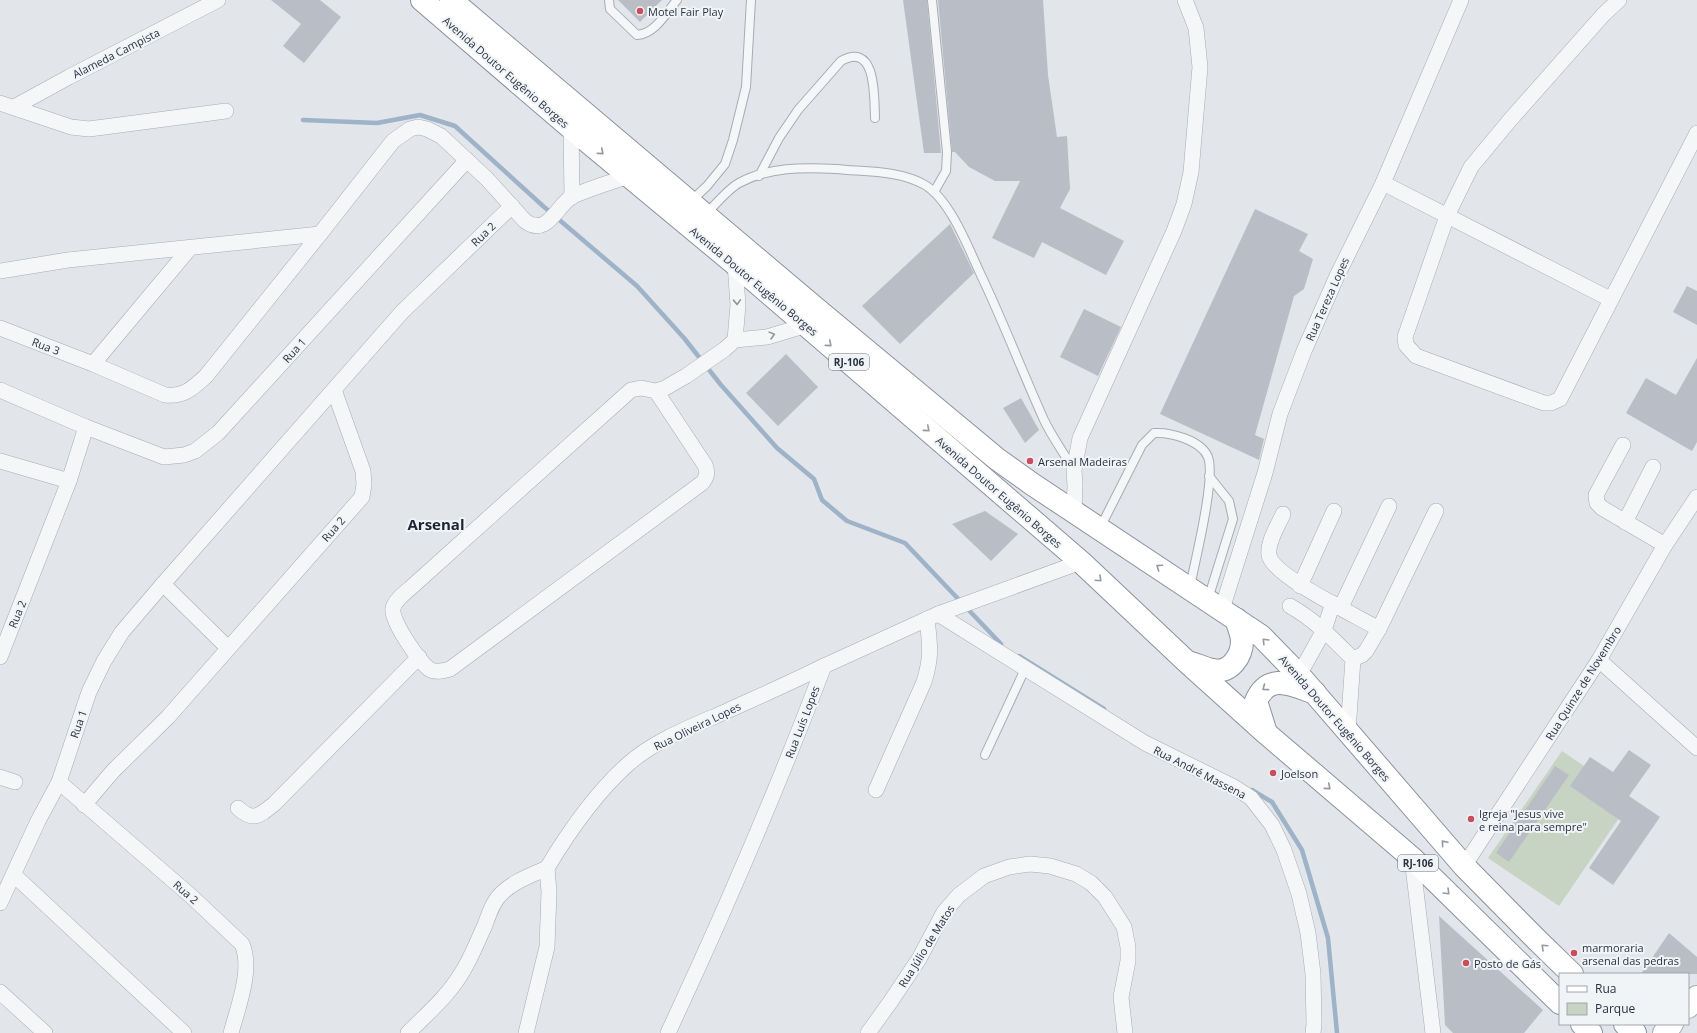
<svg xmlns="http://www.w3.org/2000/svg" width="1697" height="1033" viewBox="0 0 1697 1033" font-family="'Open Sans',sans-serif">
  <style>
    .green { fill: #c7d3c3 }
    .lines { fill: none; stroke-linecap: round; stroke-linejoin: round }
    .stream { stroke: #9eb2c8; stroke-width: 4.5 }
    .building { fill: #b9bec6 }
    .lane-casing { stroke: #a7acb4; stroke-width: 10 }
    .street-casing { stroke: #a7acb4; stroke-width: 16 }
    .secondary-casing { stroke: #a7acb4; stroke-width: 24 }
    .highway-casing { stroke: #8a92a0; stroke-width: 24 }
    .lane { stroke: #f5f6f8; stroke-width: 8 }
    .street { stroke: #f5f6f8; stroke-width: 15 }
    .secondary { stroke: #fff; stroke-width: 22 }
    .highway { stroke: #fff; stroke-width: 22 }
    .oneway { stroke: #9498a0 }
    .oneway2 { stroke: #90949c }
    .poi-dot { fill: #ca4c5d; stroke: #f1f4f7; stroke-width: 1.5 }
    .labels { text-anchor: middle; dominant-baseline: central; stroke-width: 4; stroke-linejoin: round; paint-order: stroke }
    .shield { fill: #f1f4f7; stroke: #666c78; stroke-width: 1 }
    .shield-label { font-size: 10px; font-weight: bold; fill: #2a3241 }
    .poi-label { font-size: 11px; fill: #2a3241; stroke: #f1f4f7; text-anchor: start }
    .street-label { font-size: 11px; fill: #2a3241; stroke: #f1f4f7 }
    .district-label { font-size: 15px; font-weight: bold; fill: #1d2432; stroke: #f1f4f7 }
  </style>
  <rect width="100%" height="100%" fill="#e2e5ea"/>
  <path class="green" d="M1562,751L1632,799L1559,906L1488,858Z"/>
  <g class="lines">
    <g class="stream">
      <path d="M303,120L377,123L420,115L455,126L543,206L637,286L684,338L721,385L777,448L814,479L822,500L847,521L905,543L1001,644"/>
      <path d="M1019,656L1104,709"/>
      <path d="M1252,790L1272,802L1302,850L1328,938L1337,1033"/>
    </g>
  </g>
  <g class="building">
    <path d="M271,0H320L341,17L304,63L283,46L301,24Z"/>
    <path d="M618,0H662L640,22Z"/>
    <path d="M903,0H927L941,153H924Z"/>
    <path d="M938,0H1043L1048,75L1057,137L1067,136L1070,189L1060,208L1124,241L1106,275L1042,242L1034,258L992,238L1020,181H995L969,167L955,152H952Z"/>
    <path d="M1255,209L1308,234L1299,251L1313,259L1304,289L1294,296L1255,435L1264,439L1259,460L1160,414Z"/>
    <path d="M950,224L974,273L900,344L862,306Z"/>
    <path d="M1687,286L1697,291V325L1673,312Z"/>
    <path d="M1084,309L1121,327L1098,376L1060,357Z"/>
    <path d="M786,354L818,387L778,426L746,393Z"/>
    <path d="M1697,358V442L1692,451L1626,413L1646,378L1676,395Z"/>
    <path d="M1021,398L1039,430L1025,443L1003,408Z"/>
    <path d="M985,511L1018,534L991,561L952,524Z"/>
    <path d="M1629,750L1651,765L1629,796L1660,817L1613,885L1589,868L1621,821L1570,786L1590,757L1613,772Z"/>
    <path d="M1555,766L1569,775L1509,862L1496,853Z"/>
    <path d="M1439,916L1543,1010L1524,1033H1453L1445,1025Z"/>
    <path d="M1669,933L1697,957V974H1641Z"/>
  </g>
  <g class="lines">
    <g class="lane-casing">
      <g id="lane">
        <path d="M609,0L610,9L637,35C655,34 666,13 677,0"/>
        <path d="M932,0L947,152L946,171L934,192"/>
        <path d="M759,176L779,138L798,110L841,61C877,41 874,98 875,118"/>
        <path d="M691,201L707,186L725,164L733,140L746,87L751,0"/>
        <path d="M706,214C715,205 728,189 739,183C768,167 804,167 836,169C865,172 899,170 925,185C950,200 968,247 980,273C1003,321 1022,371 1044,420C1052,437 1064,453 1073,469"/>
        <path d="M1100,528L1142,445L1154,433C1170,432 1201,440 1208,457C1216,478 1195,561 1190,587"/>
        <path d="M1208,599L1233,519L1229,501L1209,476"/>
        <path d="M985,755L1025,669"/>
      </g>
    </g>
    <g class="street-casing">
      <g id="street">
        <path d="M1619,0L1603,15L1510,120L1471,167L1447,216L1405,337L1406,345L1416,356L1544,403H1551L1560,399L1697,133"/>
        <path d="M0,103L71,127L89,129L226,111"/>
        <path d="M14,107L69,77L218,0"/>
        <path d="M571,128L572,197"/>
        <path d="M1383,183L1610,299"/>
        <path d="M735,264L738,305L735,340"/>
        <path d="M0,271L68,260L320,234"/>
        <path d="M0,328L93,364L165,395C184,397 193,388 206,376L320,234L393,141L410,129L418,127L427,129L441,136L487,179L525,221C548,238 557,204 573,196C591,188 611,182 629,176"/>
        <path d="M93,364L190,248"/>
        <path d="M0,390L86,427L164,457L184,455L195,451L218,433L467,160"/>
        <path d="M656,391L705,465C708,473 707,477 702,483L450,669C443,671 435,673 429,669C419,661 390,620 393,608C395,599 409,590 416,583L631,390L641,388L656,391L665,388L686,376L725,349L735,340L767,337L807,325"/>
        <path d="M1623,445L1596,495L1597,503L1602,508L1665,545"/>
        <path d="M0,461L69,481"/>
        <path d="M1074,511L1075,486L1074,470L1080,438L1174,231L1184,204L1191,172L1200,67L1196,28L1185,0"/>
        <path d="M1283,514C1278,526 1267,542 1269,555C1272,576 1359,617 1379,629"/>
        <path d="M1625,522L1653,467"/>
        <path d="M163,584L228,648"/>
        <path d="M1300,586L1334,511"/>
        <path d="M1290,606C1315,620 1334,640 1353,659L1362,655L1366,651L1379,629L1436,511"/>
        <path d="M1341,607L1389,506"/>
        <path d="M1222,609L1265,473L1280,414L1304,351L1337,276L1383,183L1461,0"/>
        <path d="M938,614L1145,743L1234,787L1251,798L1272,825L1284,850L1299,894L1308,933L1313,974L1314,1024L1313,1033"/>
        <path d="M0,657L69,481L86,427"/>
        <path d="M1599,660L1697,748"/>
        <path d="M1299,675L1324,630L1333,603"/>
        <path d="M1348,731L1353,659"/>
        <path d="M0,777L15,782"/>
        <path d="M59,782L191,896L242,944C253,969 238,1007 231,1033"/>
        <path d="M876,790L924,682C932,656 930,646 927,619"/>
        <path d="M84,805L113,771L168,717L362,497L364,484L363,471L334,390"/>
        <path d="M238,808C253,822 259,816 274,804L419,657"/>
        <path d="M1412,858L1433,1033"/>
        <path d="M1464,866L1599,660L1665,545L1697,497"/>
        <path d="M547,868C568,833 596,793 627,765C655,740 693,726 727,711C760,696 792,682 824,666"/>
        <path d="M14,875L184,1033"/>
        <path d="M0,903L38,821L59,782L89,692L104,661L122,632L163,584L402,312L512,206"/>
        <path d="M0,992L45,1033"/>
        <path d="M408,1033C427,1014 447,997 461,974C471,959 477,942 485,925C489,914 493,901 502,893C514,881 532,875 547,868L549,892L547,947L526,1033"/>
        <path d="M668,1033C724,913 777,790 824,666L938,614L1081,562"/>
        <path d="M868,1033L891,1001L919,959L944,912L959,895L984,876L1009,867L1030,864L1050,866L1076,874L1091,883L1105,897L1124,927L1128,947V961L1121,997L1125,1033"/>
      </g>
    </g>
    <g class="secondary-casing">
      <g id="secondary">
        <path d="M1688,1007L1697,997"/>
        <path d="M1664,1033L1672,1024"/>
      </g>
    </g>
    <g class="highway-casing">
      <g id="highway">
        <path d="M422,0L571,128L735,264L1081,562L1186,661L1267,734L1412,858L1560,1003"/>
        <path d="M451,0L820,312L997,459L1032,484L1261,636L1299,675L1464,866L1537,940L1572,974"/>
        <path d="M1191,663C1198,665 1206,669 1213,670C1230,674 1242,656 1242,641C1242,634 1238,626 1236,619"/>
        <path d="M1266,733L1256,701C1269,672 1292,685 1315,693"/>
        <path d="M1582,1024L1591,1033"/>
        <path d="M1625,1024L1635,1033"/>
      </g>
    </g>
    <use href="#lane" class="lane"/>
    <use href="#street" class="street"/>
    <use href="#secondary" class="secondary"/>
    <use href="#highway" class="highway"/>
  </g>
  <defs><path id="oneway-chevron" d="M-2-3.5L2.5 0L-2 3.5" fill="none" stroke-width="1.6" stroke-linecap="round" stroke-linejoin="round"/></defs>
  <g class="oneway">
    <use href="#oneway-chevron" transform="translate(601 152) rotate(40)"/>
    <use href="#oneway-chevron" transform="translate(829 344) rotate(41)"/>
    <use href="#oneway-chevron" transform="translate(927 429) rotate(41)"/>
    <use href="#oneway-chevron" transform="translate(1159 567) rotate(-146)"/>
    <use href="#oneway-chevron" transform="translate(1099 579) rotate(43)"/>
    <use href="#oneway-chevron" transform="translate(1265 641) rotate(-135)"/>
    <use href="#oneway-chevron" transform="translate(1265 688) rotate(143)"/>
    <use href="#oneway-chevron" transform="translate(1328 787) rotate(40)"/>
    <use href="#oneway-chevron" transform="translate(1444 843) rotate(-131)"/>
    <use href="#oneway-chevron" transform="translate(1447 892) rotate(45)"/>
    <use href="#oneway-chevron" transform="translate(1544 947) rotate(-137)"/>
  </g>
  <g class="oneway2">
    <use href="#oneway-chevron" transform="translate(737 302) rotate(88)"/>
    <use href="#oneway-chevron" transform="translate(772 335) rotate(-15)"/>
  </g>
  <g class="poi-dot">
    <circle cx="640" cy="11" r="4"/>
    <circle cx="1030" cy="461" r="4"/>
    <circle cx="1273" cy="773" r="4"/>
    <circle cx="1471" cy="819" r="4"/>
    <circle cx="1574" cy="953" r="4"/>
    <circle cx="1466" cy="963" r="4"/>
  </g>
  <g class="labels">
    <g class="shield">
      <rect x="829" y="354" width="40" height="16" rx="3"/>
      <rect x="1398" y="855" width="40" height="16" rx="3"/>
    </g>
    <g class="shield-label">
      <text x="849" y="362">RJ-106</text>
      <text x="1418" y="863">RJ-106</text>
    </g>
    <g class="poi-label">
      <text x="648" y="11">Motel Fair Play</text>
      <text x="1038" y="461">Arsenal Madeiras</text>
      <text x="1281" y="773">Joelson</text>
      <text x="1479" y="813">Igreja "Jesus vive<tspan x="1479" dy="13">e reina para sempre"</tspan></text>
      <text x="1582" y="947">marmoraria<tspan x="1582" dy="13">arsenal das pedras</tspan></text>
      <text x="1474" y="963">Posto de Gás</text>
    </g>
    <g class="street-label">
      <text transform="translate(116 53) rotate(-27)">Alameda Campista</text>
      <text transform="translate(506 72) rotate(41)">Avenida Doutor Eugênio Borges</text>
      <text transform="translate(483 234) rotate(-44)">Rua 2</text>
      <text transform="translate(754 281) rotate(40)">Avenida Doutor Eugênio Borges</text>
      <text transform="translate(1327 299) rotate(-66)">Rua Tereza Lopes</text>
      <text transform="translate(46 346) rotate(21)">Rua 3</text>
      <text transform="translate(294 350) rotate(-48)">Rua 1</text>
      <text transform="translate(999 492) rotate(41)">Avenida Doutor Eugênio Borges</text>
      <text transform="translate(333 529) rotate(-49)">Rua 2</text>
      <text transform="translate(17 614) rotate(-68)">Rua 2</text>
      <text transform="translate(1583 683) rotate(-58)">Rua Quinze de Novembro</text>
      <text transform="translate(1335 718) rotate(49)">Avenida Doutor Eugênio Borges</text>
      <text transform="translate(802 722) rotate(-69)">Rua Luís Lopes</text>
      <text transform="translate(78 724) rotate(-71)">Rua 1</text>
      <text transform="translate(697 726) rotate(-26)">Rua Oliveira Lopes</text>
      <text transform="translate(1200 772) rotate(27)">Rua André Massena</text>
      <text transform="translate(186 892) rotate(41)">Rua 2</text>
      <text transform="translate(926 946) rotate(-58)">Rua Júlio de Matos</text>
    </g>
    <g class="district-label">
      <text x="436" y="524">Arsenal</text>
    </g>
  </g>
  <rect x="1559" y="973" width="130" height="52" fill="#f1f4f7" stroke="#a1a6ae"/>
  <rect x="1567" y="986" width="20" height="6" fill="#ffffff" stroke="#a1a6ae"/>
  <text x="1595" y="993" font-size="12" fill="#2a3241">Rua</text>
  <rect x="1567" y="1003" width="20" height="12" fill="#c7d3c3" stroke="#a1a6ae"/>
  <text x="1595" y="1013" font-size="12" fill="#2a3241">Parque</text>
</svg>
